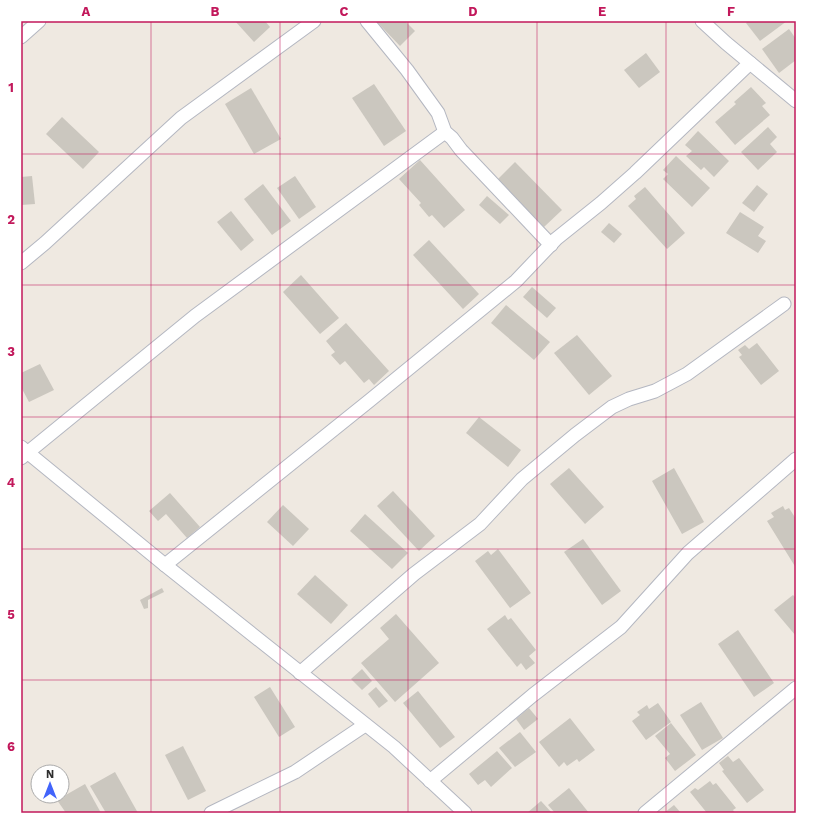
<svg xmlns="http://www.w3.org/2000/svg" width="817" height="834" viewBox="0 0 817 834" font-family="'Work Sans',sans-serif">
  <style>
    .building { fill: #cbc7bf }
    .lines { fill: none; stroke-linecap: round; stroke-linejoin: round }
    .street-casing { stroke: #b4b7c1; stroke-width: 15 }
    .street { stroke: #fff; stroke-width: 13 }
    .grid { fill: none; stroke: #c2185b; stroke-width: 1; stroke-opacity: 0.55 }
    .neatline { fill: none; stroke: #c2185b; stroke-width: 1.5 }
    .grid-label { font-size: 13px; text-anchor: middle; font-weight: bold; fill: #c2185b }
  </style>
  <rect width="100%" height="100%" fill="#efe9e1"/>
  <g class="building">
    <path d="M235,21H265L270,27L254,42Z"/>
    <path d="M376,21H405L415,31L400,46Z"/>
    <path d="M748,21H787L760,41L746,23Z"/>
    <path d="M789,29L796,39V60L779,73L762,49Z"/>
    <path d="M646,53L660,72L639,88L624,70Z"/>
    <path d="M374,84L406,131L384,146L352,98Z"/>
    <path d="M751,87L766,103L762,106L770,115L735,145L715,122L736,104L734,102Z"/>
    <path d="M251,88L281,139L254,154L225,104Z"/>
    <path d="M62,117L99,152L83,169L46,134Z"/>
    <path d="M768,127L777,137L770,144L777,152L758,170L741,152Z"/>
    <path d="M698,131L729,161L714,177L704,167L701,170L686,156L692,151L685,145Z"/>
    <path d="M676,156L710,188L692,207L663,179L668,174L663,170Z"/>
    <path d="M420,160L465,210L444,228L432,215L429,217L419,205L421,203L399,179Z"/>
    <path d="M515,162L562,210L544,227L497,180Z"/>
    <path d="M32,176L35,204L21,205V177Z"/>
    <path d="M295,176L316,207L299,219L277,188Z"/>
    <path d="M263,184L291,221L272,235L244,199Z"/>
    <path d="M757,185L768,194L754,212L742,203Z"/>
    <path d="M645,187L685,233L667,249L628,206L636,199L634,196Z"/>
    <path d="M487,196L509,215L500,224L479,205Z"/>
    <path d="M231,211L254,240L241,251L217,222Z"/>
    <path d="M740,212L764,227L758,236L766,241L758,253L726,233Z"/>
    <path d="M609,223L622,234L614,243L601,232Z"/>
    <path d="M429,240L479,294L463,309L413,255Z"/>
    <path d="M301,275L339,318L320,334L283,292Z"/>
    <path d="M532,287L556,308L547,318L523,297Z"/>
    <path d="M506,305L550,342L534,360L491,323Z"/>
    <path d="M346,323L389,371L374,385L369,379L364,383L345,361L340,365L331,355L335,352L326,341Z"/>
    <path d="M577,335L612,376L589,395L554,353Z"/>
    <path d="M757,343L779,371L761,385L739,357L742,355L738,350L745,345L749,349Z"/>
    <path d="M40,364L54,390L29,402L21,387V373Z"/>
    <path d="M479,417L521,450L508,467L466,433Z"/>
    <path d="M569,468L604,507L585,524L550,484Z"/>
    <path d="M674,468L704,522L682,534L652,481Z"/>
    <path d="M393,491L435,536L419,551L377,506Z"/>
    <path d="M170,493L200,527L187,538L166,514L158,521L149,511Z"/>
    <path d="M283,505L309,529L293,546L267,522Z"/>
    <path d="M783,506L785,510L789,508L796,519V568L767,521L774,517L771,513Z"/>
    <path d="M365,514L408,553L392,569L350,531Z"/>
    <path d="M583,539L621,591L602,605L564,552Z"/>
    <path d="M498,549L531,593L510,608L475,561L488,551L491,555Z"/>
    <path d="M315,575L348,605L331,624L297,594Z"/>
    <path d="M162,588L164,592L148,600V608L144,609L140,600Z"/>
    <path d="M793,595L796,598V636L774,610Z"/>
    <path d="M396,614L439,663L395,702L361,663L389,639L380,628Z"/>
    <path d="M505,615L508,620L511,618L536,650L529,656L535,663L526,670L521,663L517,667L487,629Z"/>
    <path d="M738,630L774,683L754,697L718,644Z"/>
    <path d="M362,669L372,681L362,690L351,679Z"/>
    <path d="M270,687L295,727L279,737L254,697Z"/>
    <path d="M376,687L388,701L379,708L368,694Z"/>
    <path d="M418,691L455,737L440,748L403,703Z"/>
    <path d="M701,702L723,738L702,750L680,715Z"/>
    <path d="M658,703L671,722L646,740L632,721L640,715L637,712L647,705L649,709Z"/>
    <path d="M529,708L538,719L524,730L516,719Z"/>
    <path d="M570,718L595,750L579,762L577,759L567,766L564,762L559,767L539,742Z"/>
    <path d="M671,723L696,755L675,771L665,758L670,754L655,736Z"/>
    <path d="M520,732L536,752L515,767L499,748Z"/>
    <path d="M183,746L206,791L188,800L165,755Z"/>
    <path d="M497,751L512,768L491,787L485,780L478,785L469,774Z"/>
    <path d="M728,756L733,762L739,758L764,790L747,803L722,771L724,770L719,763Z"/>
    <path d="M115,772L138,813H106L90,786Z"/>
    <path d="M710,781L713,785L716,783L736,808L733,810L735,813H707L690,792L695,788L698,790Z"/>
    <path d="M85,784L101,813H66L57,800Z"/>
    <path d="M569,788L589,813H555L548,805Z"/>
    <path d="M541,801L552,813H527Z"/>
    <path d="M674,805L681,813H664Z"/>
  </g>
  <g class="lines">
    <g class="street-casing">
      <g id="street">
        <path d="M367,21L407,70L438,113L445,132L452,138L461,150L551,245"/>
        <path d="M702,21L726,43L796,101"/>
        <path d="M21,37L39,21"/>
        <path d="M21,263L45,243L181,118L314,21"/>
        <path d="M21,447L165,565L394,747L465,813"/>
        <path d="M21,458L195,316L445,132"/>
        <path d="M165,565L369,401L516,281L556,239L601,203L635,173L750,63"/>
        <path d="M300,673L414,574L480,524L522,479L575,435L612,407L629,399L655,391L687,374L784,304"/>
        <path d="M430,781L533,695L621,627L688,553L796,459"/>
        <path d="M211,813L295,772L365,725"/>
        <path d="M645,813L796,688"/>
      </g>
    </g>
    <use href="#street" class="street"/>
  </g>
  <path class="grid" d="M151,21V813M280,21V813M408,21V813M537,21V813M666,21V813M21,154H796M21,285H796M21,417H796M21,549H796M21,680H796"/>
  <rect width="817" height="834" fill="none" stroke="#ffffff" stroke-width="44"/>
  <g transform="translate(50 784)"><circle r="19" fill="#ffffff" stroke="#ababab"/>
  <path d="M0-3L7 15L0 10L-7 15Z" fill="#4264fb"/>
  <text y="-6" font-size="11" font-weight="bold" text-anchor="middle" fill="#2e2e2e">N</text>
  </g>
  <rect x="22" y="22" width="773" height="790" class="neatline"/>
  <g class="grid-label">
    <text x="86" y="16">A</text>
    <text x="215" y="16">B</text>
    <text x="344" y="16">C</text>
    <text x="473" y="16">D</text>
    <text x="602" y="16">E</text>
    <text x="731" y="16">F</text>
    <text x="11" y="92">1</text>
    <text x="11" y="224">2</text>
    <text x="11" y="356">3</text>
    <text x="11" y="487">4</text>
    <text x="11" y="619">5</text>
    <text x="11" y="751">6</text>
  </g>
</svg>
